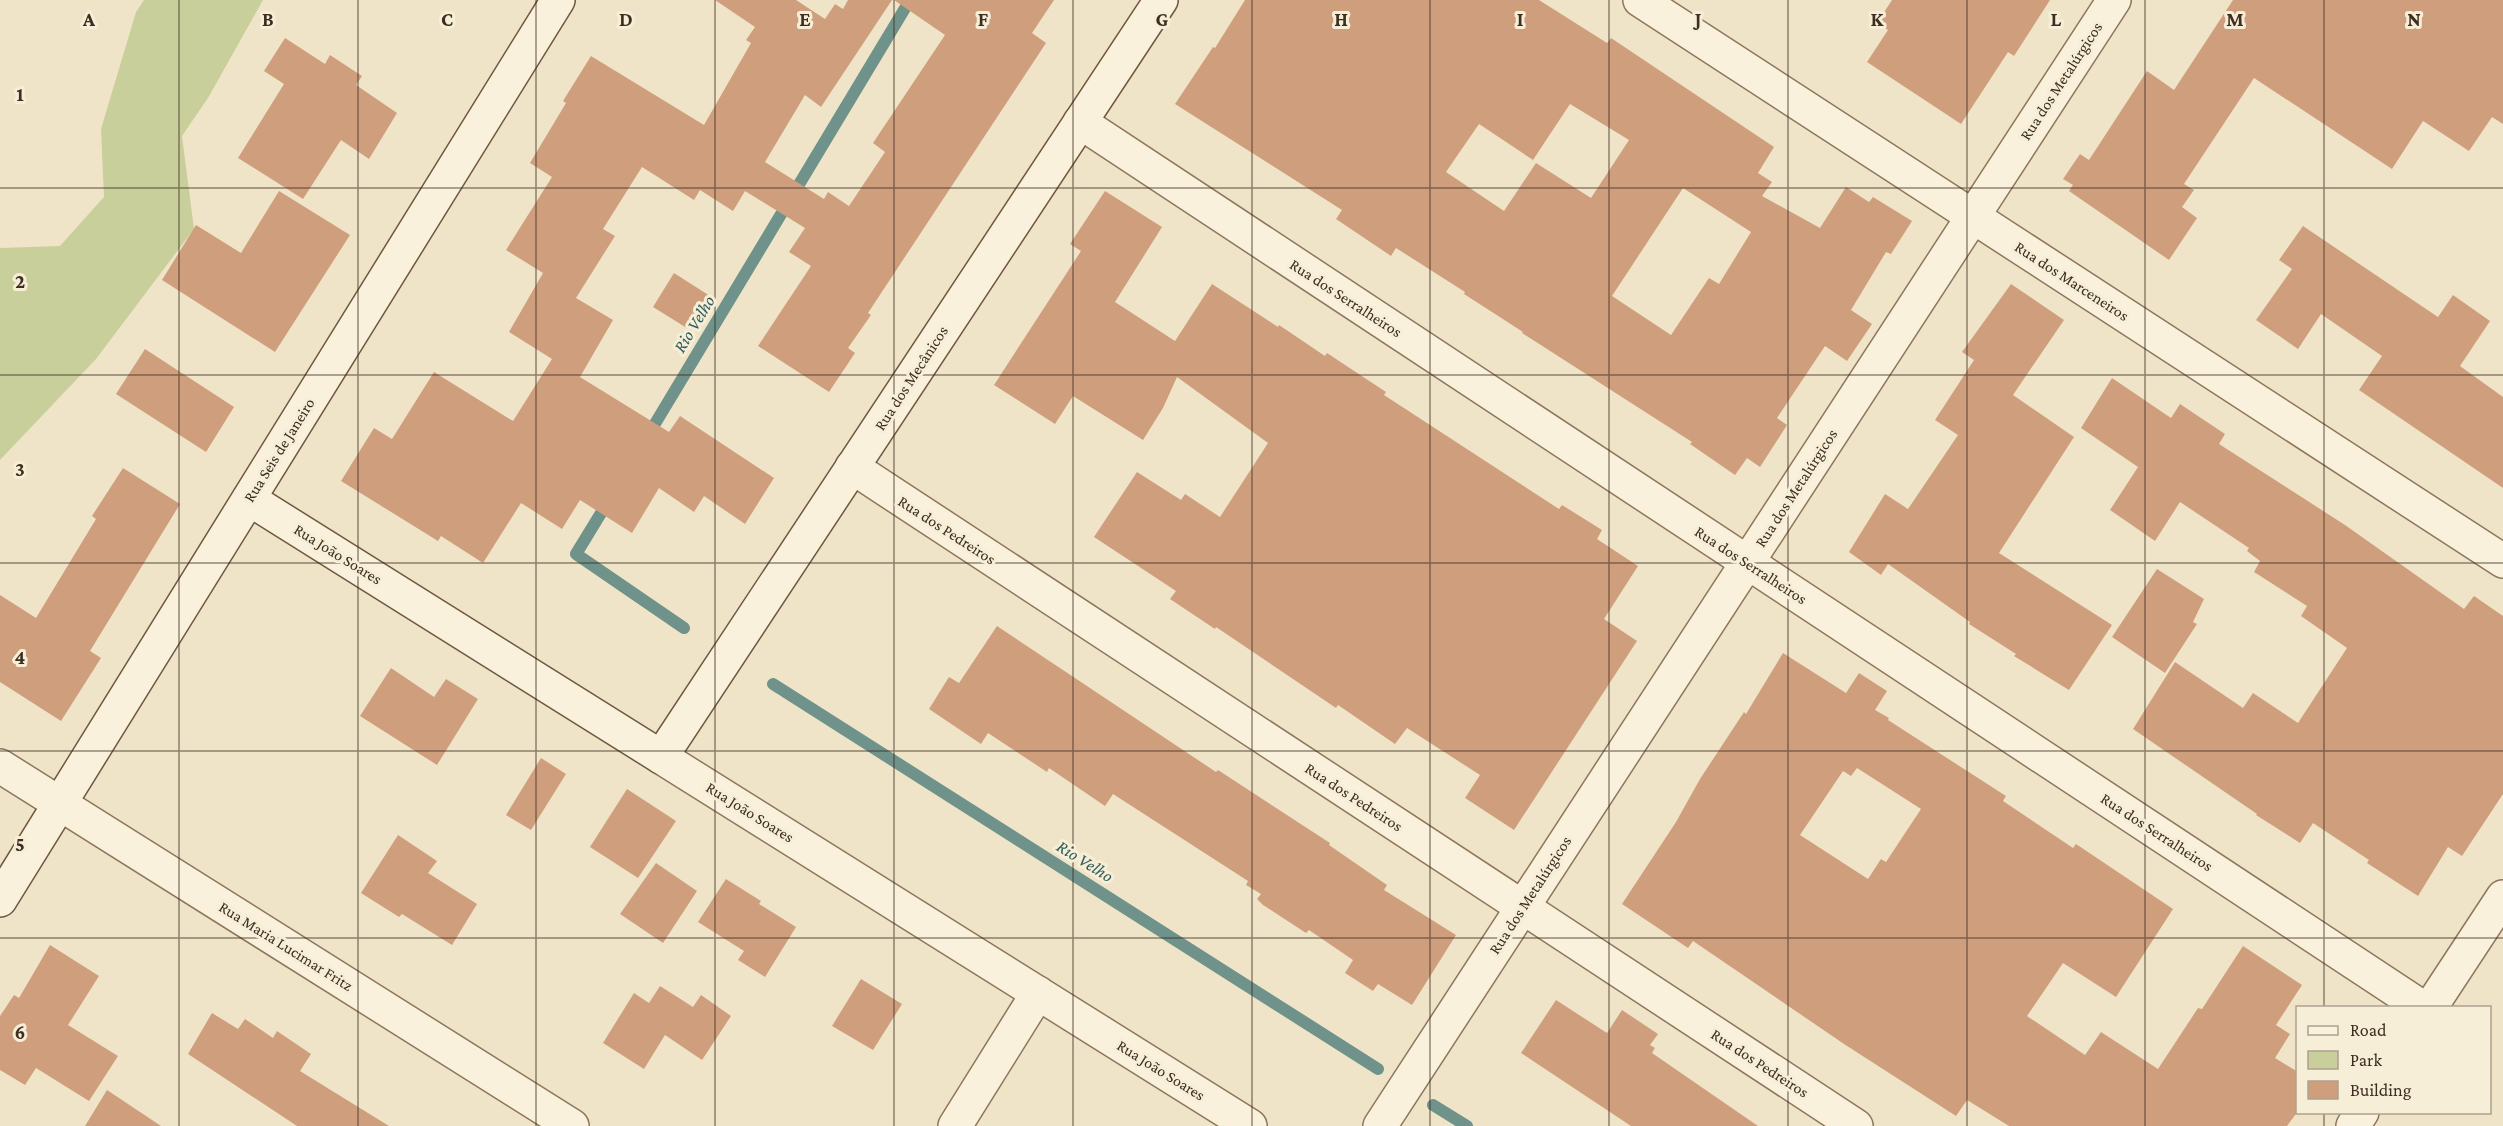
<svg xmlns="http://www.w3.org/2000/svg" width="2503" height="1126" viewBox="0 0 2503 1126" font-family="'Crimson Pro',serif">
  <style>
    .green { fill: #c9cf9b }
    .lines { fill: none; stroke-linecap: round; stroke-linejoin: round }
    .stream { stroke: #6f938a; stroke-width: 12 }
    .building { fill: #cf9f7d; fill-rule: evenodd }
    .street-casing { stroke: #8d765c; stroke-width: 36 }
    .secondary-casing { stroke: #6f573f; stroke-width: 36 }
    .street { stroke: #faf1dc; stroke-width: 33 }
    .secondary { stroke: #faf1dc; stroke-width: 33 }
    .grid { fill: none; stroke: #3d2e20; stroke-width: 1.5; stroke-opacity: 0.55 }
    .labels { text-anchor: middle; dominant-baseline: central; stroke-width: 6; stroke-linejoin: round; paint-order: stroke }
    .street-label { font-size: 16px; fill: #3d2e20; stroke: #f7eed8 }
    .water-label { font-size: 18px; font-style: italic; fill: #2f5d5a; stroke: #f7eed8 }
    .grid-label { font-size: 20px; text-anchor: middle; font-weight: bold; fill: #3d2e20; stroke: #f7eed8; stroke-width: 6; stroke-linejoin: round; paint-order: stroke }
  </style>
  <rect width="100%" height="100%" fill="#f0e4c8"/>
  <path class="green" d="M144,0H263L208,98L182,136L194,229L96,359L0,460V248L60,246L104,197L101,129L136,12Z"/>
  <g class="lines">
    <g class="stream">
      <path d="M647,437L910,0"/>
      <path d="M609,500L576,554L684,628"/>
      <path d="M773,684L1378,1069"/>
      <path d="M1433,1105L1467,1126"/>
    </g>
  </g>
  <g class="building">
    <path d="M715,0H796L825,19L835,4L843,9L848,0H892L821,107L805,95L765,162L824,199L828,192L849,206L885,152L873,143L945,35L894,0H1054L1032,33L1046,43L868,313L871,315L848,348L855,353L829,392L758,346L811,266L789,252L805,228L745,191L733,211L700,190L694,200L642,167L603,229L615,236L576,298L613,320L580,377L669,432L680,416L774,478L745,524L704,496L694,512L659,488L632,533L580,500L562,529L521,503L483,563L441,536L438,541L341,481L374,428L392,439L434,372L513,421L552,359L509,332L543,273L506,250L552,177L530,163L566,103L563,101L591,56L704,125L751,43L746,40L755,27Z"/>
    <path d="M1245,0H1539L1607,43L1611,38L1774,147L1758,173L1772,182L1762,196L1820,228L1846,187L1869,202L1873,197L1912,221L1891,254L1886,252L1851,310L1872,324L1847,361L1825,346L1777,418L1787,425L1760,467L1747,458L1735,475L1690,444L1692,442L1522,333L1523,332L1464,294L1465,292L1396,248L1391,256L1336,219L1342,210L1175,104L1213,47L1215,48ZM1570,104L1629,140L1591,198L1536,163L1504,211L1446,172L1479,124L1533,160ZM1683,188L1751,232L1719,284L1709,278L1671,335L1612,296Z"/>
    <path d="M1892,0H2050L2014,56L2008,52L1961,124L1867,62L1888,30L1877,23Z"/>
    <path d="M2233,0H2503V124L2492,117L2469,151L2423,121L2392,169L2254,78L2184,184L2194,190L2182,207L2197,218L2169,260L2069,191L2073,185L2063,179L2080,154L2089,160L2147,71L2174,90Z"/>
    <path d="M285,38L325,64L330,55L362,76L356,85L397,113L369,159L341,140L303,199L238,158L284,84L264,71Z"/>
    <path d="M279,191L350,235L275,352L162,280L196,225L241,253Z"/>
    <path d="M1105,191L1162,227L1115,302L1175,341L1212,284L1278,327L1279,325L1325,356L1327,353L1386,392L1384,395L1559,509L1562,505L1602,530L1597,539L1638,566L1604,619L1637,641L1514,830L1465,798L1480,775L1407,728L1395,744L1338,705L1336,708L1216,627L1215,629L1170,599L1176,591L1094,537L1137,472L1181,500L1185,494L1220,517L1268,443L1177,377L1163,408L1143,440L1073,396L1055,424L994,385L1081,251L1070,244Z"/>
    <path d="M2303,226L2438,317L2453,295L2490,321L2460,366L2503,397V488L2359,390L2382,356L2321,314L2298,349L2256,320L2292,269L2279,260Z"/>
    <path d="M674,273L710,296L690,330L653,307Z"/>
    <path d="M2011,284L2064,320L2013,395L2074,437L1999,553L2112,625L2069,690L2014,656L2016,654L1969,624L1970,622L1888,564L1881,575L1849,552L1885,494L1908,509L1958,435L1935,420L1974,360L1962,352Z"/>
    <path d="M145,349L234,407L206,452L116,394Z"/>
    <path d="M2112,378L2171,418L2180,404L2225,434L2219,444L2345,525L2464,609L2474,596L2503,616V794L2462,856L2448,847L2418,896L2367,863L2369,860L2313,823L2300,843L2256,815L2257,814L2133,729L2175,662L2243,708L2253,693L2298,723L2347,648L2301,616L2307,606L2254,572L2260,561L2247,551L2249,548L2180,502L2155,541L2110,510L2138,467L2081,428Z"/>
    <path d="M123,468L180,504L90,651L101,658L61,721L0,682V595L36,618L96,519L92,516Z"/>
    <path d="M2157,569L2204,599L2193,622L2197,624L2165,673L2112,637Z"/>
    <path d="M997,626L1216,772L1218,770L1330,843L1329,845L1387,885L1384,890L1456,935L1412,1005L1378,984L1373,991L1345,973L1353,960L1309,930L1306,933L1263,905L1257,899L1261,894L1246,885L1248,881L1113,794L1105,806L1049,768L1047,772L988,733L981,744L929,709L949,677L959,683Z"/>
    <path d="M1783,653L1846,693L1859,673L1887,691L1875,710L1889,718L1888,720L2006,796L2003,801L2073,848L2076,844L2173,909L2116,997L2063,963L2027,1016L2085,1055L2101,1032L2158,1069L2198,1008L2202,1009L2243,946L2302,985L2276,1025L2290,1034L2275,1058L2298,1072V1111L2287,1126H2009L1967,1100L1956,1116L1844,1044L1693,941L1688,948L1622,904L1676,822L1700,779L1744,712L1746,714ZM1857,768L1921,809L1886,862L1881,859L1868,879L1800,835L1843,771L1851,776Z"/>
    <path d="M391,668L434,697L446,679L478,699L437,765L360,716Z"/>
    <path d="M541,758L566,774L531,830L506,815Z"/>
    <path d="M627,789L676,821L638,878L590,847Z"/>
    <path d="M398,835L437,861L428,873L477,904L452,945L402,914L399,917L361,893Z"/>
    <path d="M656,863L697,891L663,943L620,914Z"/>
    <path d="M726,879L761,901L759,904L796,927L765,977L738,960L744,951L698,922Z"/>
    <path d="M50,945L99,976L68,1025L118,1056L89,1101L36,1068L25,1085L0,1070V1016L14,995L19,998Z"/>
    <path d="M861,979L902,1004L873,1050L832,1026Z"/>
    <path d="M660,986L693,1007L701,995L731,1016L702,1060L665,1035L644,1069L603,1043L634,993L649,1003Z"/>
    <path d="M1556,1000L1607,1033L1622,1010L1658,1034L1650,1045L1655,1048L1652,1053L1758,1126H1631L1521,1053Z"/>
    <path d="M212,1013L238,1029L245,1019L273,1038L277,1031L311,1054L300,1071L389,1126H297L188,1054Z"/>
    <path d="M107,1090L161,1126H85Z"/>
  </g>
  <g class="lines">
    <g class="street-casing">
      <g id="street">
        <path d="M1640,0L2503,561"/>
        <path d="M1080,122L2423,1008"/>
        <path d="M852,467L1856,1126"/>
        <path d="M661,757L1250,1126"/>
        <path d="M0,766L572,1126"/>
        <path d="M2430,1008L2503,897"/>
        <path d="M955,1126L1038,993"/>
        <path d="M1380,1126L2114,0"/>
        <path d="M2353,1126L2362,1112"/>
      </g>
    </g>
    <g class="secondary-casing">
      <g id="secondary">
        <path d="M249,499L661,757L1161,0"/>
        <path d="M0,900L558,0"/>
      </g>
    </g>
    <use href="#street" class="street"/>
    <use href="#secondary" class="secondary"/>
  </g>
  <path class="grid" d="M179,0V1126M358,0V1126M536,0V1126M715,0V1126M894,0V1126M1073,0V1126M1252,0V1126M1430,0V1126M1609,0V1126M1788,0V1126M1967,0V1126M2145,0V1126M2324,0V1008M0,188H2503M0,375H2503M0,563H2503M0,751H2503M0,938H2503M2324,1112V1126"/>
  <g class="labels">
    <g class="street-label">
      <text transform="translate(2061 81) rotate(-57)">Rua dos Metalúrgicos</text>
      <text transform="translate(2072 281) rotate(33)">Rua dos Marceneiros</text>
      <text transform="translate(1346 298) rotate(33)">Rua dos Serralheiros</text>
      <text transform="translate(911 378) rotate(-57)">Rua dos Mecânicos</text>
      <text transform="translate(279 450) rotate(-58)">Rua Seis de Janeiro</text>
      <text transform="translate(1796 488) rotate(-57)">Rua dos Metalúrgicos</text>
      <text transform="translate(947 530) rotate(33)">Rua dos Pedreiros</text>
      <text transform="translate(338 554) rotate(32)">Rua João Soares</text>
      <text transform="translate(1751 565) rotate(33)">Rua dos Serralheiros</text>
      <text transform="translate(1354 797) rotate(33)">Rua dos Pedreiros</text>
      <text transform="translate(750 812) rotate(32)">Rua João Soares</text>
      <text transform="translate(2157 832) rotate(33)">Rua dos Serralheiros</text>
      <text transform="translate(1530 895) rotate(-57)">Rua dos Metalúrgicos</text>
      <text transform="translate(286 946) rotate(32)">Rua Maria Lucimar Fritz</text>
      <text transform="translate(1760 1063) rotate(33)">Rua dos Pedreiros</text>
      <text transform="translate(1161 1070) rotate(32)">Rua João Soares</text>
    </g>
    <g class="water-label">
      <text transform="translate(694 324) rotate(-59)">Rio Velho</text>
      <text transform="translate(1085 861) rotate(32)">Rio Velho</text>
    </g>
  </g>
  <g class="grid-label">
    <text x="89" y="26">A</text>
    <text x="268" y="26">B</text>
    <text x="447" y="26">C</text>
    <text x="626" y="26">D</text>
    <text x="805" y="26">E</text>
    <text x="983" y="26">F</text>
    <text x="1162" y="26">G</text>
    <text x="1341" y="26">H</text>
    <text x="1520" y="26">I</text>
    <text x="1698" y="26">J</text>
    <text x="1877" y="26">K</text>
    <text x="2056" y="26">L</text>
    <text x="2235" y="26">M</text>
    <text x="2414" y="26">N</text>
    <text x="20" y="101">1</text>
    <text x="20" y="288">2</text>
    <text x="20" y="476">3</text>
    <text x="20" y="664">4</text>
    <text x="20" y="851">5</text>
    <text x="20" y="1039">6</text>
  </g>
  <rect x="2296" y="1006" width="195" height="108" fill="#f7eed8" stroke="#ada18e" stroke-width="1.5"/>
  <rect x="2308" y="1026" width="30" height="9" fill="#faf1dc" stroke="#ada18e" stroke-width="1.5"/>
  <text x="2350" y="1036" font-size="18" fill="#3d2e20">Road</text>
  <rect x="2308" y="1051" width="30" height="18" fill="#c9cf9b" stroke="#ada18e" stroke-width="1.5"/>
  <text x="2350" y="1066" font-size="18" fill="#3d2e20">Park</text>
  <rect x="2308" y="1081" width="30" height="18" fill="#cf9f7d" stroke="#ada18e" stroke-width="1.5"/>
  <text x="2350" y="1096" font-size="18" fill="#3d2e20">Building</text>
</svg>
